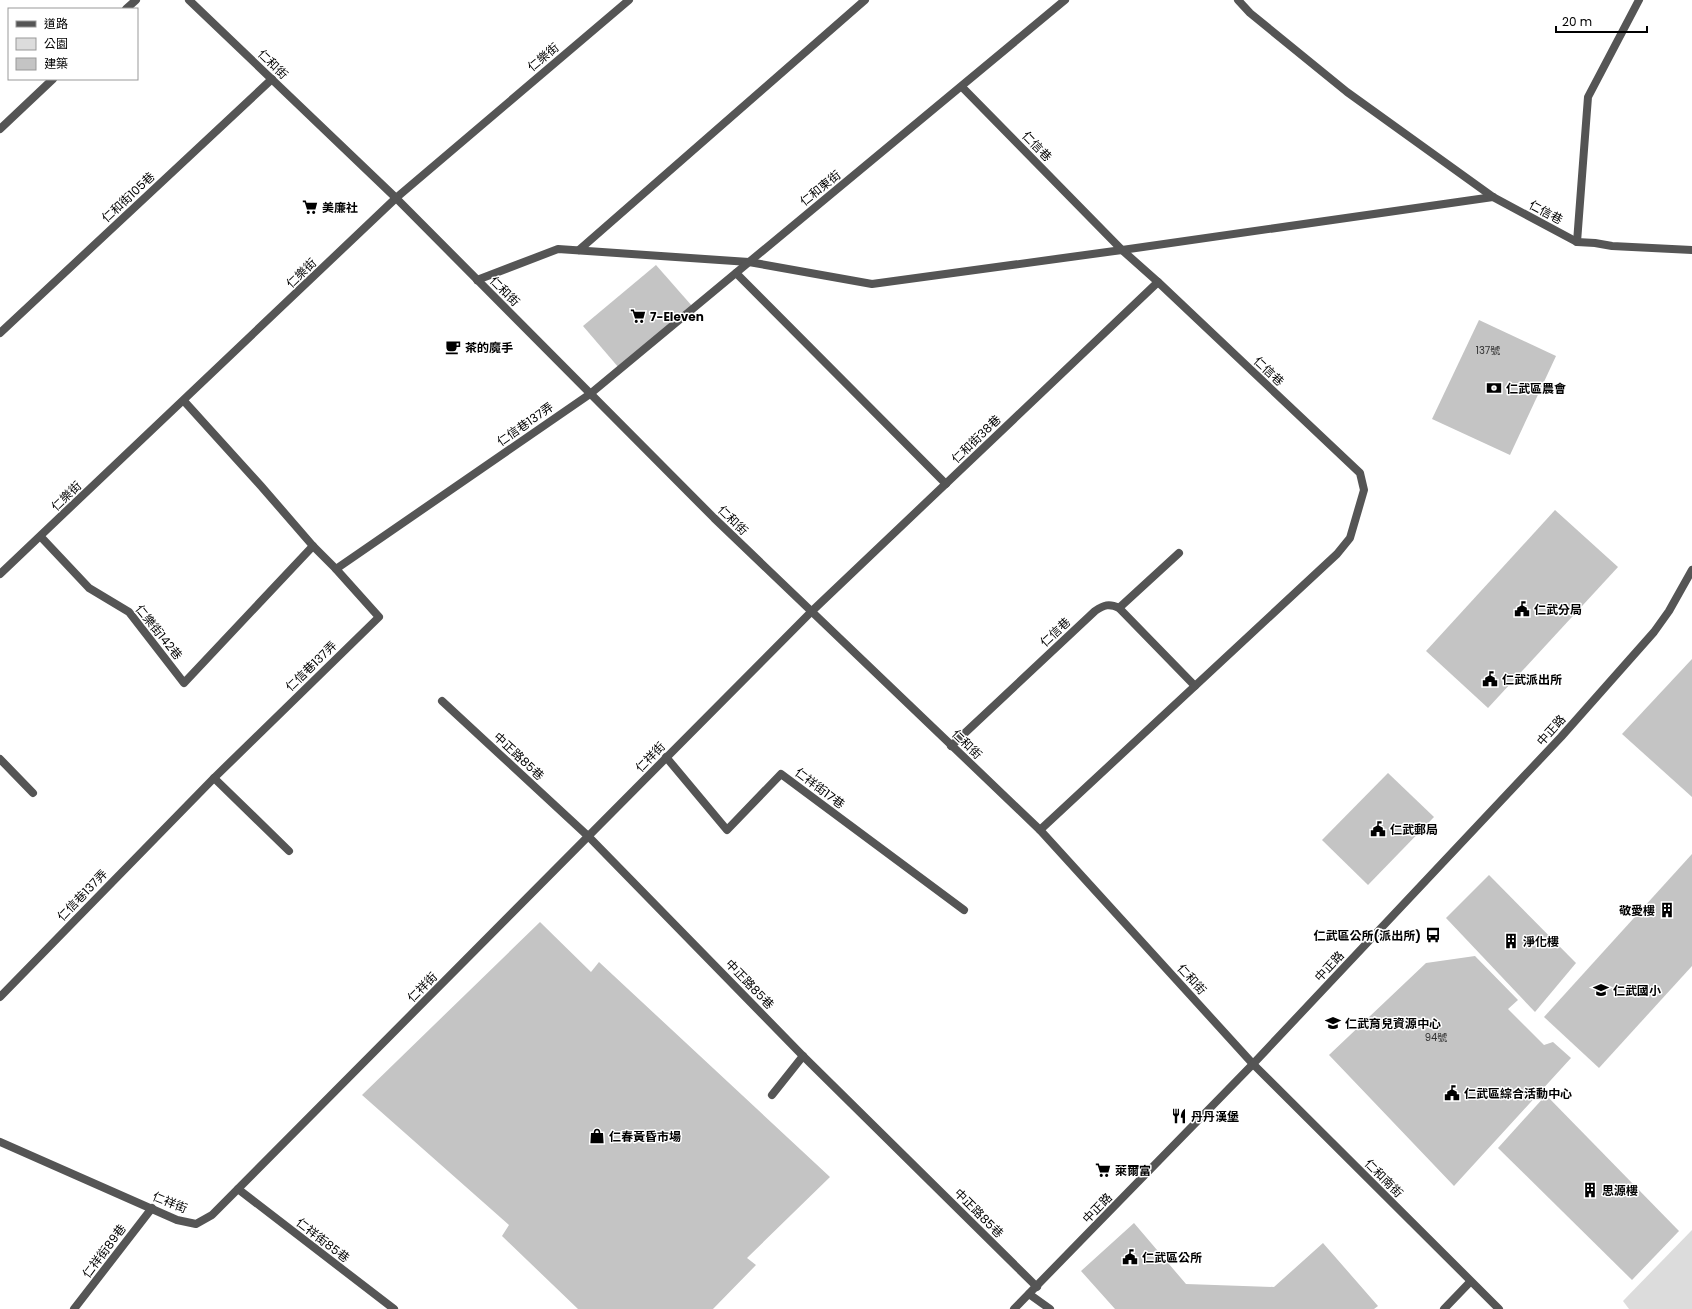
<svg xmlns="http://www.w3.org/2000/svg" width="1692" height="1309" viewBox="0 0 1692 1309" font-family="Poppins,'Noto Sans TC',sans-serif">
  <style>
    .green { fill: #dcdcdc }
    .building { fill: #c4c4c4 }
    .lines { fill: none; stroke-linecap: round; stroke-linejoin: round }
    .service { stroke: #555; stroke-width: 8 }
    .minor { stroke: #555; stroke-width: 8 }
    .tertiary { stroke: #555; stroke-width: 8 }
    .labels { text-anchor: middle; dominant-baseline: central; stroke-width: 3; stroke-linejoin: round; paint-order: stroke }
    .number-label { font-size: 10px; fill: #313131 }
    .street-label { font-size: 12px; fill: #000; stroke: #fff }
    .poi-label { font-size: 12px; font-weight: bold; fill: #000; stroke: #fff; text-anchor: start }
  </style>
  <rect width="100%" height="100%" fill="#fff"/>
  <path class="green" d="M1692,1230V1309H1629L1623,1301Z"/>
  <g class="building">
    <path d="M656,265L692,306L619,368L583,326Z"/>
    <path d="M1479,320L1556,356L1510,455L1432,419Z"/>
    <path d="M1555,510L1618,567L1488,708L1426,651Z"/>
    <path d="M1692,659V797L1622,734Z"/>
    <path d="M1388,773L1434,817L1368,885L1322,840Z"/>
    <path d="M1692,854V966L1599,1068L1544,1017Z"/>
    <path d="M1489,875L1576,963L1535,1012L1446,918Z"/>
    <path d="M540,922L591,972L599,962L830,1177L747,1258L756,1265L713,1309H578L502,1236L509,1225L362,1095Z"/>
    <path d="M1475,956L1518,1000L1508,1009L1544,1045L1553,1042L1571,1058L1454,1186L1329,1055L1426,963Z"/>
    <path d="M1546,1095L1679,1231L1632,1280L1498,1148Z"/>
    <path d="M1134,1223L1186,1284L1274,1287L1323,1243L1378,1306L1374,1309H1115L1081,1271Z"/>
  </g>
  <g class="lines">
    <g class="service">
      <path d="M126,9L136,0"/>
      <path d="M962,87L1122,250L1158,282L1360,473L1364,490L1350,538L1337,554L1040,830"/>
      <path d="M0,129L53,79"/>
      <path d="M1577,242L1588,97L1639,0"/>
      <path d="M579,250L865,0"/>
      <path d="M736,273L946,484"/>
      <path d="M477,280L558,249L749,262L872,284L1122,250L1493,197"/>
      <path d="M0,333L272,79"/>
      <path d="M184,401L261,486L313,546L336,569"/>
      <path d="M41,537L89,588L129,612L184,683L313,546"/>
      <path d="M1119,608L1179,553"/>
      <path d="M811,612L1158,282"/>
      <path d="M442,701L589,837L803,1056L1037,1287"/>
      <path d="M951,746L1095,611C1104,605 1109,603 1119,608L1195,686"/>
      <path d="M666,757L727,830L781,774L964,910"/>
      <path d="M0,759L33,793"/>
      <path d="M214,778L289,851"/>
      <path d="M0,997L214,778L379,617L336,569L590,394"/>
      <path d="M772,1095L803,1056"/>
      <path d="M238,1189L394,1309"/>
      <path d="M1029,1294L1050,1309"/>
      <path d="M74,1309L152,1208"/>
      <path d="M1444,1309L1470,1282"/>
    </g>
    <g class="minor">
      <path d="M1238,0L1250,13L1347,92L1493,197L1577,242L1595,243L1612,246L1692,250"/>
      <path d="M590,394L1065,0"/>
      <path d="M0,574L396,198L629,0"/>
      <path d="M0,1142L177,1220L196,1224L212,1215L811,612"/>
    </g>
    <g class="tertiary">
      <path d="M189,0L396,198L714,518L1040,830L1253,1064L1499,1309"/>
      <path d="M1014,1309L1253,1064L1561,737L1654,632L1669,611L1692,570"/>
    </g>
  </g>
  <defs>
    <g id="supermarket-bare" transform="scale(1.2)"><path d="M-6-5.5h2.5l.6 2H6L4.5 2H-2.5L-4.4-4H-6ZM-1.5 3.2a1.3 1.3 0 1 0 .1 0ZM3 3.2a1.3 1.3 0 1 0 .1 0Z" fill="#000" stroke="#fff" stroke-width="2.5" paint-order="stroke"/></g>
    <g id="cafe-bare" transform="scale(1.2)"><path d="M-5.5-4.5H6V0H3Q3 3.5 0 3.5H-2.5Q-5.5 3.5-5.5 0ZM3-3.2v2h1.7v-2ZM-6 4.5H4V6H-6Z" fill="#000" stroke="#fff" stroke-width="2.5" paint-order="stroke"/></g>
    <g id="bank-bare" transform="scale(1.2)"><path d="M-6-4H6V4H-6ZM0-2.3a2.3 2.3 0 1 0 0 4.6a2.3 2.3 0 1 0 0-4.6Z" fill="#000" stroke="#fff" stroke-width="2.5" paint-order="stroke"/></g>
    <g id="civic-bare" transform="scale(1.2)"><path d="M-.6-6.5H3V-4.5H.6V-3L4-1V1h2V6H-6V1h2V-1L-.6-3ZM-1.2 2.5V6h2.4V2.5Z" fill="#000" stroke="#fff" stroke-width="2.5" paint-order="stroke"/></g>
    <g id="building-bare" transform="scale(1.2)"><path d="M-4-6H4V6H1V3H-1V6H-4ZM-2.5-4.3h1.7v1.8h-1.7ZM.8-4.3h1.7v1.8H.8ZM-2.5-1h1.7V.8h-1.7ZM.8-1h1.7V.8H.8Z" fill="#000" stroke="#fff" stroke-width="2.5" paint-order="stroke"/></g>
    <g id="bus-bare" transform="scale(1.2)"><path d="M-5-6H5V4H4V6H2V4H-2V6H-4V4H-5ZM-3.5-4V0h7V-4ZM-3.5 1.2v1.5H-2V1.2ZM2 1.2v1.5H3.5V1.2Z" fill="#000" stroke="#fff" stroke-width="2.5" paint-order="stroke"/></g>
    <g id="school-bare" transform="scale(1.2)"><path d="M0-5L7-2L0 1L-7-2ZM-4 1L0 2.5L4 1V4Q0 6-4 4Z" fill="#000" stroke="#fff" stroke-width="2.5" paint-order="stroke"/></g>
    <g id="restaurant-bare" transform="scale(1.2)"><path d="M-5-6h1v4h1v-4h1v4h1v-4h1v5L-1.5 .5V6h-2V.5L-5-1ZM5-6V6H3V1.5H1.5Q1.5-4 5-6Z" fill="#000" stroke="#fff" stroke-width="2.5" paint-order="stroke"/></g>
    <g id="shop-bare" transform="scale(1.2)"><path d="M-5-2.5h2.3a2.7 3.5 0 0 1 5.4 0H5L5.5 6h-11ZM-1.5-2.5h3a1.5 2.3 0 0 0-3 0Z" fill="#000" stroke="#fff" stroke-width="2.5" paint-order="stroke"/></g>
  </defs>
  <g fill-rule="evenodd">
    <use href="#supermarket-bare" x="310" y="207"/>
    <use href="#supermarket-bare" x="638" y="316"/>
    <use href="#cafe-bare" x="453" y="347"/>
    <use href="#bank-bare" x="1494" y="388"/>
    <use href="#civic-bare" x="1522" y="609"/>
    <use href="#civic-bare" x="1490" y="679"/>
    <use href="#civic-bare" x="1378" y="829"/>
    <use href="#building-bare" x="1667" y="910"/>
    <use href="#bus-bare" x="1433" y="935"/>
    <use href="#building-bare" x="1511" y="941"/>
    <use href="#school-bare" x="1601" y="990"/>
    <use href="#school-bare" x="1333" y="1023"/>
    <use href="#civic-bare" x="1452" y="1093"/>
    <use href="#restaurant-bare" x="1179" y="1116"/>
    <use href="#shop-bare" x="597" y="1136"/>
    <use href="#supermarket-bare" x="1103" y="1170"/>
    <use href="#building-bare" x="1590" y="1190"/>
    <use href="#civic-bare" x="1130" y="1257"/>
  </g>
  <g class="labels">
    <g class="number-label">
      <text x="1488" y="350">137號</text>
      <text x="1436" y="1037">94號</text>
    </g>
    <g class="street-label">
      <text transform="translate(543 57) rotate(-40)">仁樂街</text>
      <text transform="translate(273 64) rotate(44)">仁和街</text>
      <text transform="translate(1037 146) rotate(46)">仁信巷</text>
      <text transform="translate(820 188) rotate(-39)">仁和東街</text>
      <text transform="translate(128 197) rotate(-43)">仁和街105巷</text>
      <text transform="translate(1546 212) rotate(28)">仁信巷</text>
      <text transform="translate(301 273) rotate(-44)">仁樂街</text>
      <text transform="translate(505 291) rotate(45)">仁和街</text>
      <text transform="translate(1269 371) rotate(43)">仁信巷</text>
      <text transform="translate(525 424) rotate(-35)">仁信巷137弄</text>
      <text transform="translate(976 439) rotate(-44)">仁和街38巷</text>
      <text transform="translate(66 496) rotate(-44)">仁樂街</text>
      <text transform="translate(733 520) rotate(44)">仁和街</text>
      <text transform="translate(159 632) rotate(51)">仁樂街142巷</text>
      <text transform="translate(1055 632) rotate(-43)">仁信巷</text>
      <text transform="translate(311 666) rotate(-44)">仁信巷137弄</text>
      <text transform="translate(1551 730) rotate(-48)">中正路</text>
      <text transform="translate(967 744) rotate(44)">仁和街</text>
      <text transform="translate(519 756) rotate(43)">中正路85巷</text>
      <text transform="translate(650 757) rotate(-46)">仁祥街</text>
      <text transform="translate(820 788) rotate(37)">仁祥街17巷</text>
      <text transform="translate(82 895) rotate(-46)">仁信巷137弄</text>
      <text transform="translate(1329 966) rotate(-47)">中正路</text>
      <text transform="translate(1192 979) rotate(48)">仁和街</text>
      <text transform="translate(750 984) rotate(46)">中正路85巷</text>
      <text transform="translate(422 987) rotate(-45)">仁祥街</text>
      <text transform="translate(1384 1178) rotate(45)">仁和南街</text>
      <text transform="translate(170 1202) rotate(22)">仁祥街</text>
      <text transform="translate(1097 1208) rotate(-46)">中正路</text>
      <text transform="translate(979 1213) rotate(45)">中正路85巷</text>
      <text transform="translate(323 1240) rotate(38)">仁祥街85巷</text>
      <text transform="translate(104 1251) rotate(-53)">仁祥街89巷</text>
    </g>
    <g class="poi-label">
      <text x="322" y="207">美廉社</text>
      <text x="650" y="316">7-Eleven</text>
      <text x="465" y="347">茶的魔手</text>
      <text x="1506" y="388">仁武區農會</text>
      <text x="1534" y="609">仁武分局</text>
      <text x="1502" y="679">仁武派出所</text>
      <text x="1390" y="829">仁武郵局</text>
      <text x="1655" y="910" text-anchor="end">敬愛樓</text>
      <text x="1421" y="935" text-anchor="end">仁武區公所(派出所)</text>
      <text x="1523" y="941">淨化樓</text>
      <text x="1613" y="990">仁武國小</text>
      <text x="1345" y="1023">仁武育兒資源中心</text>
      <text x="1464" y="1093">仁武區綜合活動中心</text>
      <text x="1191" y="1116">丹丹漢堡</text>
      <text x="609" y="1136">仁春黃昏市場</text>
      <text x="1115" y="1170">萊爾富</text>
      <text x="1602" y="1190">思源樓</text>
      <text x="1142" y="1257">仁武區公所</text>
    </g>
  </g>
  <rect x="8" y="8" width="130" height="72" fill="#ffffff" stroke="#999999"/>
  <rect x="16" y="21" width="20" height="6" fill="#555555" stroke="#999999"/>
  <text x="44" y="28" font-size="12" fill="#000000">道路</text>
  <rect x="16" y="38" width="20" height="12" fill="#dcdcdc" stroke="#999999"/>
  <text x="44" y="48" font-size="12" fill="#000000">公園</text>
  <rect x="16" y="58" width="20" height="12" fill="#c4c4c4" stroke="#999999"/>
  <text x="44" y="68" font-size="12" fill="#000000">建築</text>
  <path d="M1556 26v6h91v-6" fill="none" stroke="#000000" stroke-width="2"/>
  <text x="1562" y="26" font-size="12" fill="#000000" stroke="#ffffff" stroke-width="3" paint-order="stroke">20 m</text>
</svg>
